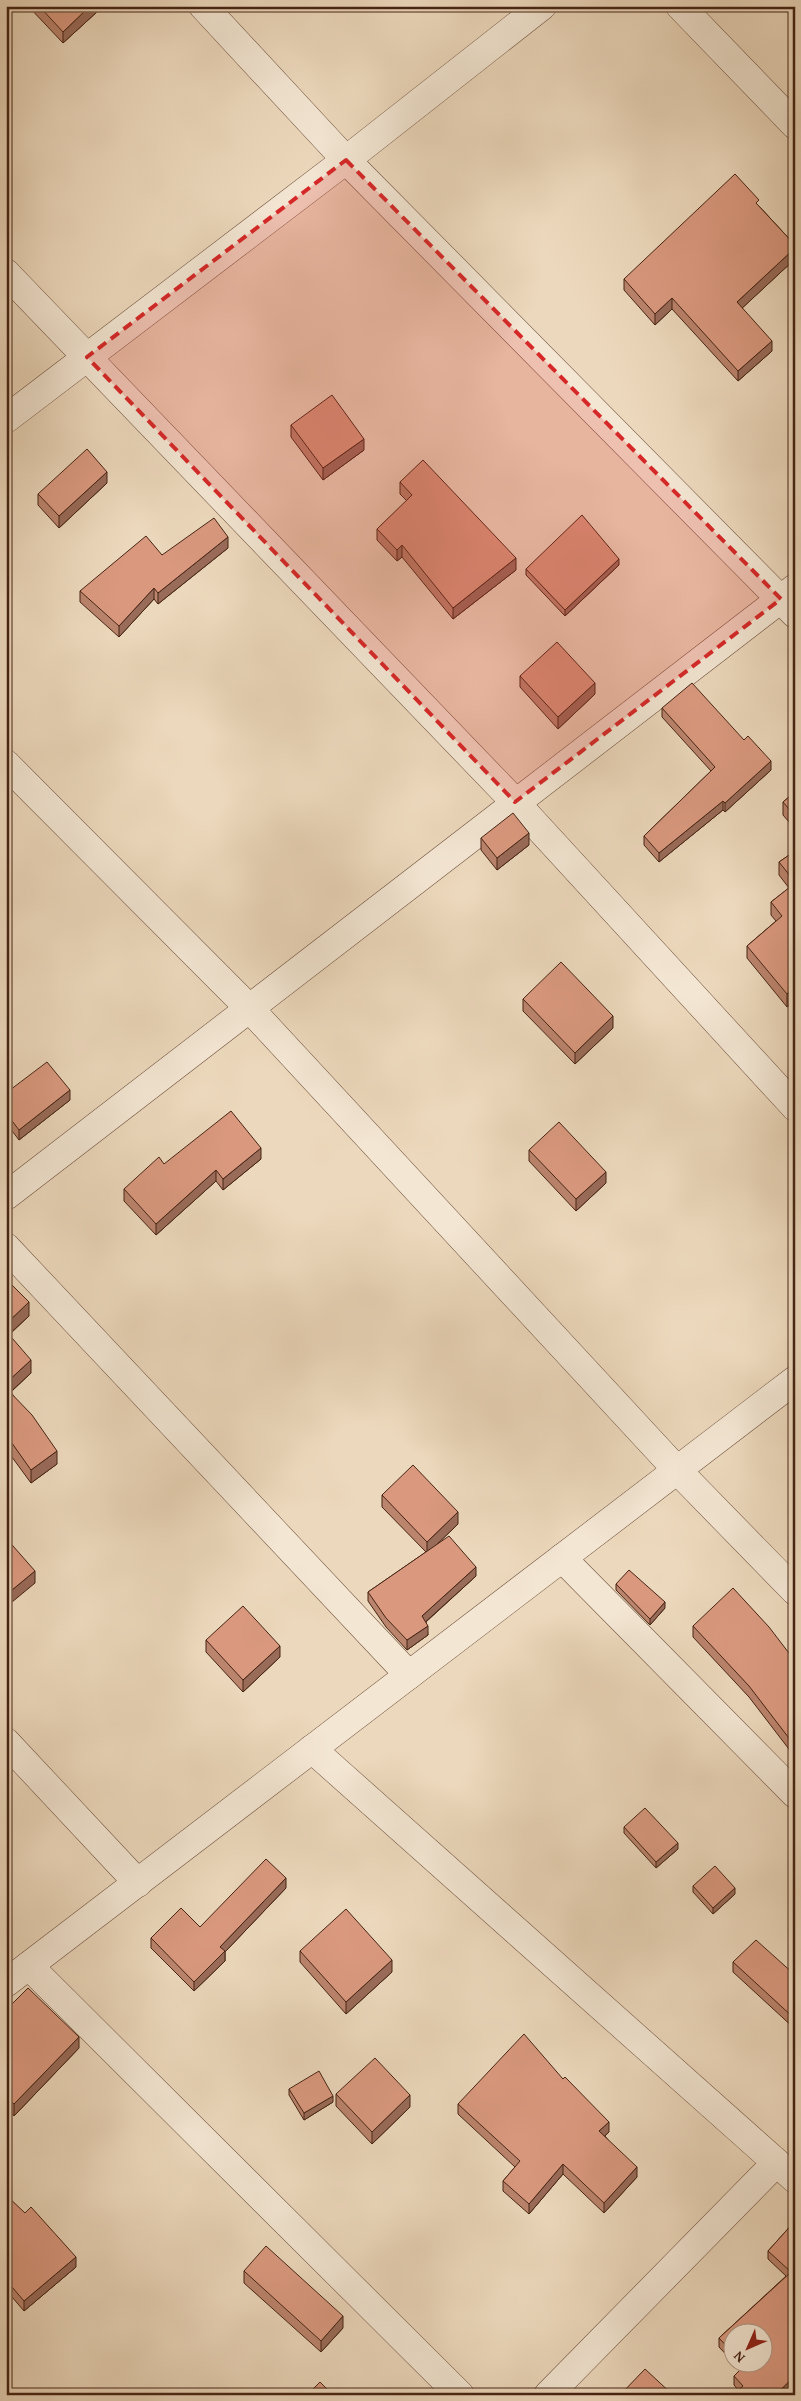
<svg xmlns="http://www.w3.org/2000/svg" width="801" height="2401" viewBox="0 0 801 2401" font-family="'Gentium Book Plus',serif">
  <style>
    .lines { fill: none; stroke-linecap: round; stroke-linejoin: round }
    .minor-casing { stroke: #70513e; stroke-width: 29 }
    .minor { stroke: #f3e6d3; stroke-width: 28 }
    .wall { fill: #bb846d; stroke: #462414 }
    .shaded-wall { fill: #996b59; stroke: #462414 }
    .building { fill: #da997f; stroke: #462414 }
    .marked { fill: #d62828; fill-opacity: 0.2; stroke: #d62828; stroke-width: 4; stroke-dasharray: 10 6; stroke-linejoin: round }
  </style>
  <rect width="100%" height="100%" fill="#ecd8bc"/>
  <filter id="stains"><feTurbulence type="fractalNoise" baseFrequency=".004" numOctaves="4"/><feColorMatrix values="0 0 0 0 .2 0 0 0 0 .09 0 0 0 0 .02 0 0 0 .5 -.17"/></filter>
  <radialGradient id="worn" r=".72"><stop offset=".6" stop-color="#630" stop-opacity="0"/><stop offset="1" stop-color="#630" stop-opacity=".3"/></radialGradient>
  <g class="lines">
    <g class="minor-casing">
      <g id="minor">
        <path d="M203,6L346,160L795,614"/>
        <path d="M680,6L795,125"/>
        <path d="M6,273L515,802L795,1107"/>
        <path d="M6,419L346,160L542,6"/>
        <path d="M6,764L251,1010L677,1470L795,1591"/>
        <path d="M6,1196C270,995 531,790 795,588"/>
        <path d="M6,1247L409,1675"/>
        <path d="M562,1558L795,1794"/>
        <path d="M6,1742L138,1883"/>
        <path d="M312,1749L795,2179"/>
        <path d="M29,1966L460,2395"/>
        <path d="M6,1983L795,1380"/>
        <path d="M548,2395L776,2163"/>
      </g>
    </g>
    <use href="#minor" class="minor"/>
  </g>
  <g class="wall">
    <path d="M28,6H98V11L63,43Z"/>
    <path d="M759,206L795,245V259L742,308L772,351L738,381L672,309L655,325L624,290V279Z"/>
    <path d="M291,425L364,450L323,480L291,437Z"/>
    <path d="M400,482L516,570L453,619L402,557L397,561L377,540V529L407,501L400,494Z"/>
    <path d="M107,483L59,528L38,505V494Z"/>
    <path d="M228,548L158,604L154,599L119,637L80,602V591L162,555Z"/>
    <path d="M619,565L565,616L526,575V569Z"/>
    <path d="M520,676L595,694L558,729L520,687Z"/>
    <path d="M662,708L744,740L771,770L725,812L723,810L659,862L644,845V836L711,771L662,717Z"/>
    <path d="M795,792V829L783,815V802Z"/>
    <path d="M481,838L529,845L497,870L481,850Z"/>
    <path d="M795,851V1001L787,1007L747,958V946L776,921L771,915V902L789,888L779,875V862Z"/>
    <path d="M523,999L613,1028L575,1064L523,1011Z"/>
    <path d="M6,1093L70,1100L19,1140L6,1123Z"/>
    <path d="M529,1150L606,1183L576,1211L529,1161Z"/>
    <path d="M261,1159L223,1190L216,1181L156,1235L124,1201V1189L164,1164Z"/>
    <path d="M6,1279L29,1316L9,1335L31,1373L11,1392L57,1464L31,1483L9,1453L6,1455Z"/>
    <path d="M382,1495L458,1524L437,1544L476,1576L426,1622L428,1635L407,1650L386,1627L368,1601V1592L426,1552L382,1507Z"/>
    <path d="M616,1584L665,1608L650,1625L616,1590Z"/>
    <path d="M693,1626L795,1661V1757L749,1697L693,1637Z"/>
    <path d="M206,1640L280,1657L243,1692L206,1652Z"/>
    <path d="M624,1827L678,1849L656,1868L624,1833Z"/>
    <path d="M693,1886L735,1894L713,1914L693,1892Z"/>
    <path d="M286,1888L225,1952V1961L194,1991L151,1948V1938L200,1927Z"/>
    <path d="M300,1951L392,1972L346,2014L300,1962Z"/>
    <path d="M733,1962L795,1975V2029L733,1972Z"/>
    <path d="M6,2010L79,2048L14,2116L6,2108Z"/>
    <path d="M289,2089L333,2102L304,2120L289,2095Z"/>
    <path d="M336,2094L410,2107L372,2144L336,2106Z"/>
    <path d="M458,2104L609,2132L605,2136L637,2177L604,2213L563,2174L529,2214L503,2191V2181L515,2167L458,2114Z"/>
    <path d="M6,2195L76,2267L24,2311L6,2290Z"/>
    <path d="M795,2221V2385L784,2395H733L738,2390L734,2385V2376L740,2370L734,2364H764L734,2334V2363L719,2347V2338L786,2276L768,2259V2251Z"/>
    <path d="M244,2271L343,2328L321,2352L244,2283Z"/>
  </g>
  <g class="shaded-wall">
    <path d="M90,6H98V11L63,43V32Z"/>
    <path d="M795,248V259L737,313V302Z"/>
    <path d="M672,298V309L655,325V314Z"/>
    <path d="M772,341V351L738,381V371Z"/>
    <path d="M364,439V450L323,480V468Z"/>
    <path d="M107,472V483L59,528V516Z"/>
    <path d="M228,537V548L158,604V593Z"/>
    <path d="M402,545V557L397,561V550Z"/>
    <path d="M516,558V570L453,619V608Z"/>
    <path d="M619,559V565L565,616V610Z"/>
    <path d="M154,588V599L119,637V626Z"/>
    <path d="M595,683V694L558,729V717Z"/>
    <path d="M771,761V770L725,812V803Z"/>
    <path d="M723,801V810L659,862V853Z"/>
    <path d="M529,833V845L497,870V858Z"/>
    <path d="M795,988V1001L787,1007V994Z"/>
    <path d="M613,1016V1028L575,1064V1053Z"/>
    <path d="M70,1090V1100L19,1140V1130Z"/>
    <path d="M261,1148V1159L223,1190V1179Z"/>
    <path d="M216,1170V1181L156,1235V1224Z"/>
    <path d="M606,1172V1183L576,1211V1199Z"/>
    <path d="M29,1302V1316L6,1337V1324Z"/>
    <path d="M31,1360V1373L6,1396V1383Z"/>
    <path d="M9,1439V1453L6,1455V1442Z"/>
    <path d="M57,1451V1464L31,1483V1470Z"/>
    <path d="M458,1512V1524L427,1554V1542Z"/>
    <path d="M476,1567V1576L422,1625V1616Z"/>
    <path d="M35,1571V1583L6,1607V1595Z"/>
    <path d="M665,1602V1608L650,1625V1619Z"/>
    <path d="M428,1626V1635L407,1650V1640Z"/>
    <path d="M280,1646V1657L243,1692V1680Z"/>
    <path d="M678,1843V1849L656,1868V1862Z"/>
    <path d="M286,1878V1888L225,1952V1961L194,1991V1982L220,1947Z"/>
    <path d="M735,1888V1894L713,1914V1908Z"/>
    <path d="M392,1960V1972L346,2014V2002Z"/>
    <path d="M79,2037V2048L14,2116V2104Z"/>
    <path d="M410,2095V2107L372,2144V2132Z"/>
    <path d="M333,2096V2102L304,2120V2113Z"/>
    <path d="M609,2122V2132L599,2141V2131Z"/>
    <path d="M563,2164V2174L529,2214V2204Z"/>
    <path d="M637,2167V2177L604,2213V2203Z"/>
    <path d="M76,2257V2267L24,2311V2301Z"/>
    <path d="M343,2316V2328L321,2352V2341Z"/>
    <path d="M795,2376V2385L784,2395H775Z"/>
  </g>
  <g class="building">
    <path d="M39,6H90L63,32Z"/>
    <path d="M735,174L759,200L756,203L795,245V248L737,302L772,341L738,371L672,298L655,314L624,279Z"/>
    <path d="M332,395L364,439L323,468L291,425Z"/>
    <path d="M87,449L107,472L59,516L38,494Z"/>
    <path d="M423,460L516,558L453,608L402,545L397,550L377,529L412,495L400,482Z"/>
    <path d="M582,515L619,559L565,610L526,569Z"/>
    <path d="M214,518L228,537L158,593L154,588L119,626L80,591L146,536L162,555Z"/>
    <path d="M557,642L595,683L558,717L520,676Z"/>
    <path d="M692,683L744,740L748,736L771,761L725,803L723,801L659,853L644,836L715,767L662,708Z"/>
    <path d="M795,792V816L783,802Z"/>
    <path d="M513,813L529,833L497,858L481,838Z"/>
    <path d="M795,851V882L779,862Z"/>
    <path d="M795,883V988L787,994L747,946L782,916L771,902Z"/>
    <path d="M561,962L613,1016L575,1053L523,999Z"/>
    <path d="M47,1062L70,1090L19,1130L6,1113V1093Z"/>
    <path d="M231,1111L261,1148L223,1179L216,1170L156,1224L124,1189L159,1157L164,1164Z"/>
    <path d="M559,1122L606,1172L576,1199L529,1150Z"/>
    <path d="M6,1279L29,1302L6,1324Z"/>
    <path d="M6,1331L31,1360L6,1383Z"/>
    <path d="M6,1388L32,1415L57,1451L31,1470L9,1439L6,1442Z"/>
    <path d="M413,1465L458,1512L427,1542L382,1495Z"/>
    <path d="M449,1536L476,1567L422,1616L428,1626L407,1640L386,1618L368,1592Z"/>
    <path d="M6,1538L35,1571L6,1595Z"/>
    <path d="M629,1570L665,1602L650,1619L616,1584Z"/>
    <path d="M733,1588L769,1627L795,1661V1746L749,1686L693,1626Z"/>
    <path d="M243,1606L280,1646L243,1680L206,1640Z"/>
    <path d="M645,1808L678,1843L656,1862L624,1827Z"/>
    <path d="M266,1859L286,1878L220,1947L225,1951L194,1982L151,1938L181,1908L200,1927Z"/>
    <path d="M715,1866L735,1888L713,1908L693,1886Z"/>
    <path d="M346,1909L392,1960L346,2002L300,1951Z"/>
    <path d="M756,1940L795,1975V2019L733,1962Z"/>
    <path d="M28,1988L79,2037L14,2104L6,2096V2010Z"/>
    <path d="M524,2034L563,2079L565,2077L609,2122L599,2131L637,2167L604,2203L563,2164L529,2204L503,2181L520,2161L458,2104Z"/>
    <path d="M375,2058L410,2095L372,2132L336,2094Z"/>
    <path d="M319,2071L333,2096L304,2113L289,2089Z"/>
    <path d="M6,2195L25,2213L31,2207L76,2257L24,2301L6,2280Z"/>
    <path d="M795,2221V2376L775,2395H733L743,2386L734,2376L744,2366L742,2364H764V2334H734V2354L719,2338L791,2272L768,2251Z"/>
    <path d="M266,2246L343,2316L321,2341L244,2271Z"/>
    <path d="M645,2369L673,2395H620Z"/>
    <path d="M320,2382L333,2395H307Z"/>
  </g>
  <path class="marked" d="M346,160L781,599L515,802L87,357Z"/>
  <rect width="801" height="2401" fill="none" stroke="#ecd8bc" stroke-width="25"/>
  <rect x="8" y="8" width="786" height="2386" fill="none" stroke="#462414" stroke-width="2.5"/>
  <rect x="12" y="12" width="776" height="2376" fill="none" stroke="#462414"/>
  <g transform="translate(748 2348) rotate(225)"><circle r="24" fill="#f3e6d3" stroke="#ae9887"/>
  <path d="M0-4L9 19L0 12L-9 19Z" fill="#8f2418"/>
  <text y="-8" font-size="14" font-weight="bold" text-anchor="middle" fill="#462414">N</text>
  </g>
  <rect width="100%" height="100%" filter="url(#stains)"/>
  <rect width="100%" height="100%" fill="url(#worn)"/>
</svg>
